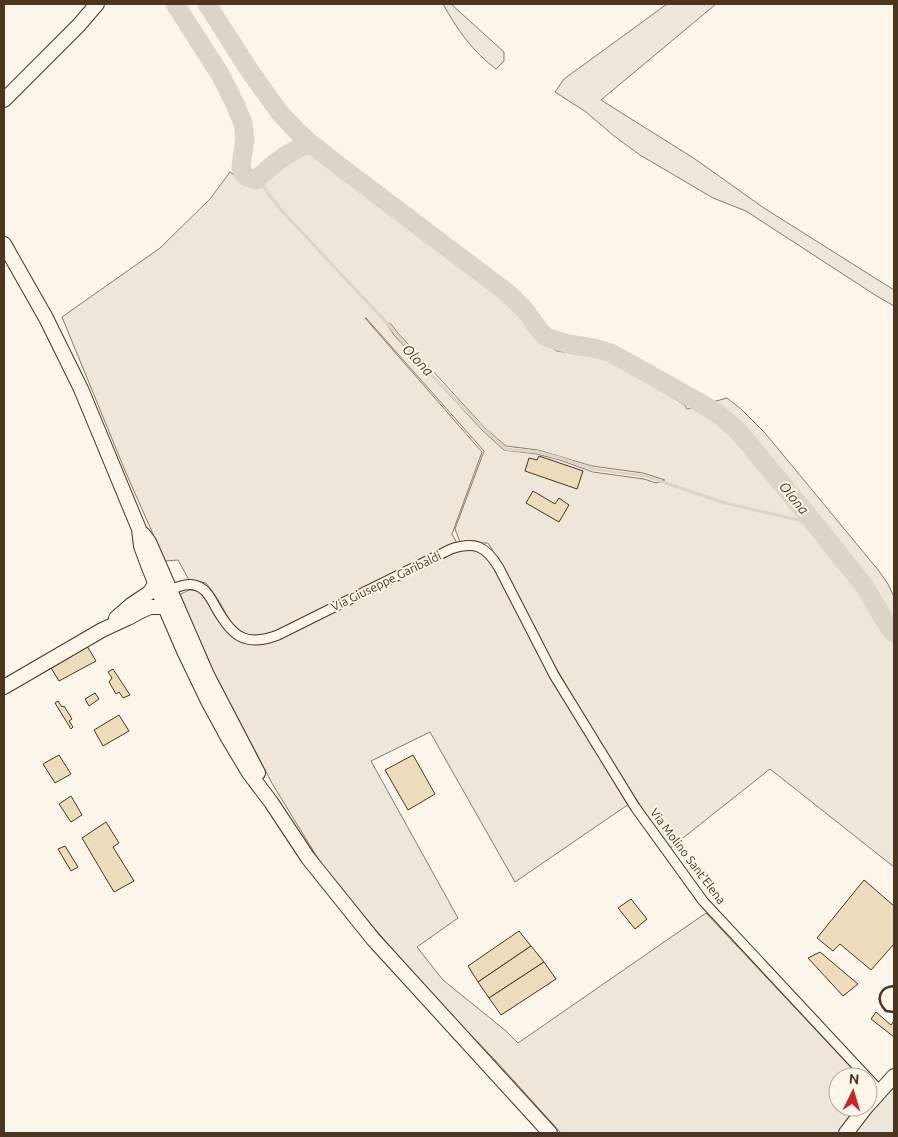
<svg xmlns="http://www.w3.org/2000/svg" width="898" height="1137" viewBox="0 0 898 1137" font-family="Ubuntu,sans-serif">
  <style>
    .green { fill: #ede6d9; stroke: #887966; fill-rule: evenodd }
    .lines { fill: none; stroke-linecap: round; stroke-linejoin: round }
    .stream { stroke: #dcd4c6; stroke-width: 3 }
    .river { stroke: #dcd4c6; stroke-width: 19 }
    .building { fill: #ecdcbc; stroke: #4a3520 }
    .street-casing { stroke: #4a3520; stroke-width: 11 }
    .secondary-casing { stroke: #4a3520; stroke-width: 16 }
    .street { stroke: #fbf6e9; stroke-width: 9 }
    .secondary { stroke: #fbf6e9; stroke-width: 14 }
    .wall { stroke: #4a3520; stroke-width: 2.5 }
    .labels { text-anchor: middle; dominant-baseline: central; stroke-width: 4; stroke-linejoin: round; paint-order: stroke }
    .street-label { font-size: 12px; fill: #4a3520; stroke: #fbf6e9 }
    .water-label { font-size: 14px; font-style: italic; fill: #4a3520; stroke: #fbf6e9 }
  </style>
  <rect width="100%" height="100%" fill="#fbf6e9"/>
  <g class="green">
    <path d="M443,4H451L504,52V61L496,69C473,52 456,28 443,4Z"/>
    <path d="M667,4H716L601,100L695,159L764,208L894,290V306L875,295L746,211L713,198L640,155L614,136L586,112L555,92L564,79Z"/>
    <path d="M310,147L337,173L409,225L453,262L505,301L520,317L536,338L557,351L608,359L685,405L687,409L727,398L741,409L765,433L879,571L888,584L894,597V626C875,605 874,575 842,564L861,590L883,629L894,641V867L770,769L669,849C628,788 588,725 552,661C531,622 512,581 488,543H483L476,541L460,542L455,529L484,451L366,318H365L482,452L452,534L457,543L268,635C260,635 252,637 244,633C231,628 227,614 220,603C216,596 211,589 206,583L189,580L178,560L165,561L126,473L62,317L160,248L210,199L230,172L251,186L263,181L281,163ZM386,323L391,324L397,332L485,428L506,446L538,450L592,466L643,473L665,480L656,483L644,479L593,472L560,460L537,454L504,450L483,431L394,335Z"/>
    <path d="M461,550H475L483,555L492,565L629,804L515,882L430,732L371,761L458,918L417,947L443,980L506,1031L518,1043L706,913L860,1077H838V1107H859L838,1133H561L496,1061L433,996L375,929L322,865L273,785L211,667L177,596L189,590H198C200,593 204,596 206,599C209,603 211,608 213,613C226,633 244,649 269,643L456,551Z"/>
    <path d="M894,1082V1133H848Z"/>
  </g>
  <g class="lines">
    <path class="stream" d="M256,180L263,186L280,209L387,323L426,369L484,429L506,449L538,452L560,458L593,469L645,476L725,503L815,524"/>
    <g class="river">
      <path d="M175,4L220,74L235,104L243,123L245,139L242,158L241,168L243,173L247,177L256,180C272,164 289,151 310,143"/>
      <path d="M207,4L249,70L280,113L296,130L310,143L338,165L509,294L525,310L540,331L546,337L568,344L594,348L611,353L690,397L717,413L737,430L749,444L815,524L865,587L888,626L894,633"/>
    </g>
  </g>
  <g class="building">
    <path d="M539,456L583,471L577,489L525,471L529,458L537,460Z"/>
    <path d="M533,491L555,504L559,498L569,505L559,522L526,503Z"/>
    <path d="M87,646L96,661L59,681L51,668Z"/>
    <path d="M113,669L130,695L123,698L119,692L116,694L109,682L112,678L108,672Z"/>
    <path d="M95,693L99,699L89,706L85,699Z"/>
    <path d="M58,701L62,707L64,706L72,719L69,721L73,727L71,729L55,703Z"/>
    <path d="M119,715L129,731L103,746L94,730Z"/>
    <path d="M59,755L71,774L55,783L43,764Z"/>
    <path d="M413,755L435,794L408,810L385,770Z"/>
    <path d="M71,796L82,815L71,822L59,804Z"/>
    <path d="M106,822L119,843L113,847L134,881L114,892L82,838Z"/>
    <path d="M65,846L78,867L71,871L58,849Z"/>
    <path d="M864,880L894,906V944L871,970L840,944L833,951L817,938Z"/>
    <path d="M631,899L647,919L635,929L618,908Z"/>
    <path d="M519,931L531,946L478,982L468,966Z"/>
    <path d="M531,946L544,962L489,998L478,982Z"/>
    <path d="M820,952L858,984L843,996L808,958Z"/>
    <path d="M544,962L556,979L501,1015L489,998Z"/>
    <path d="M876,1012L891,1025L894,1021V1037L871,1019Z"/>
  </g>
  <g class="lines">
    <g class="street-casing">
      <g id="street">
        <path d="M175,588C181,586 187,583 194,585C205,587 210,597 215,606C231,635 244,648 278,635L451,549C475,541 486,546 499,568L554,675L635,807L703,901L867,1077"/>
        <path d="M868,1078L880,1091"/>
      </g>
    </g>
    <g class="secondary-casing">
      <g id="secondary">
        <path d="M4,100L79,25L97,4"/>
        <path d="M4,244L46,318L81,389L139,529L141,546L148,565L165,607L184,651L208,701L228,738L249,773L271,802L308,858L373,939L550,1133"/>
        <path d="M143,534L149,542L157,560L207,675L258,773"/>
        <path d="M116,618L131,605L149,593L152,589L155,583"/>
        <path d="M4,687L102,630L128,618L141,611L150,607H165"/>
        <path d="M868,1105L894,1076"/>
        <path d="M846,1133L866,1107"/>
      </g>
    </g>
    <use href="#street" class="street"/>
    <use href="#secondary" class="secondary"/>
    <path class="wall" d="M894,986C879,987 875,1000 886,1011L894,1012"/>
  </g>
  <g class="labels">
    <g class="street-label">
      <text transform="translate(386 581) rotate(-26)">Via Giuseppe Garibaldi</text>
      <text transform="translate(688 856) rotate(53)">Via Molino Sant'Elena</text>
    </g>
    <g class="water-label">
      <text transform="translate(418 360) rotate(47)">Olona</text>
      <text transform="translate(794 498) rotate(51)">Olona</text>
    </g>
  </g>
  <rect width="898" height="1137" fill="none" stroke="#4a3520" stroke-width="10"/>
  <g transform="translate(853 1092) rotate(5)"><circle r="24" fill="#fbf6e9" stroke="#b4a999"/>
  <path d="M0-4L9 19L0 12L-9 19Z" fill="#c62828"/>
  <text y="-8" font-size="14" font-weight="bold" text-anchor="middle" fill="#4a3520">N</text>
  </g>
</svg>
